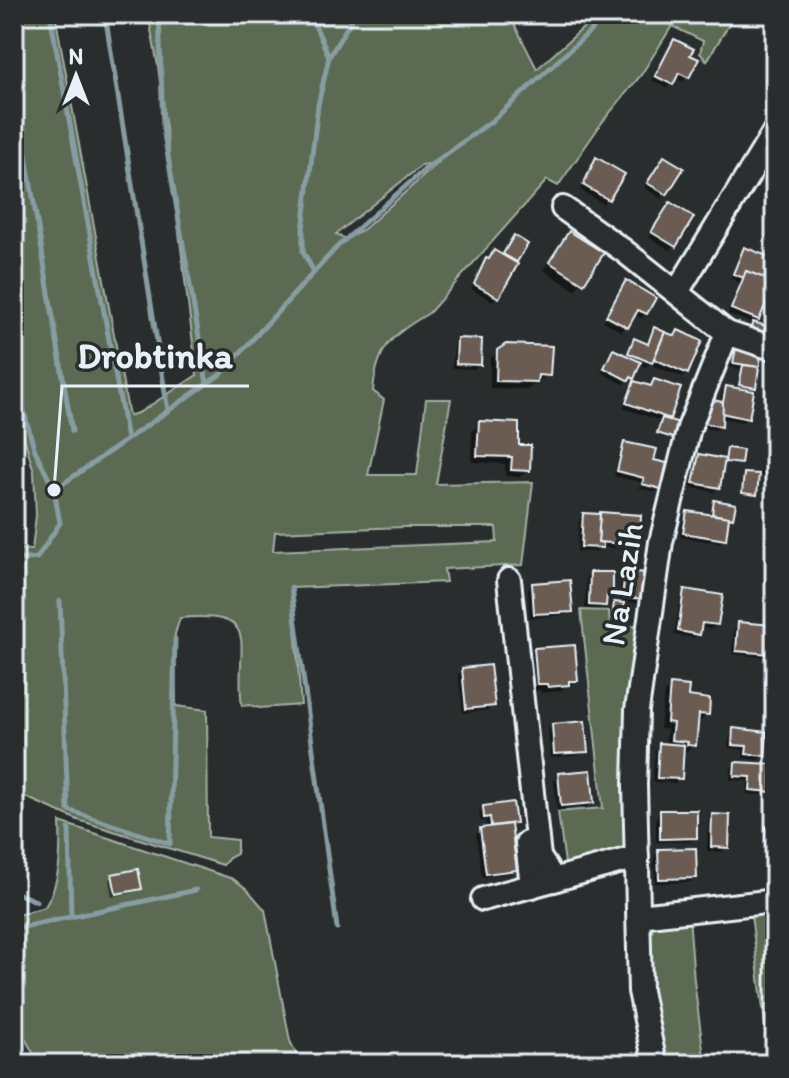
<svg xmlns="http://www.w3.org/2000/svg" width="789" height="1078" viewBox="0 0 789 1078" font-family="Itim,sans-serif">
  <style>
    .green { fill: #5b6a52; stroke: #a2aea5; stroke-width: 2; fill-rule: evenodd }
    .shadow { fill: #0007 }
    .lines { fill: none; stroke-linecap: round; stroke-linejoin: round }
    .stream { stroke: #879da2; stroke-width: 5 }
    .building { fill: #6b5c53; stroke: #e8f1f8; stroke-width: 2 }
    .minor-casing { stroke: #e8f1f8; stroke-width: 28 }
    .minor { stroke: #2a2d2e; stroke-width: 22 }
    .labels { text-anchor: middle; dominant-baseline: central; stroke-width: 7; stroke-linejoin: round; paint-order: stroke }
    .street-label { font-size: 34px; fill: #e8f1f8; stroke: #2a2d2e }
    .leader { fill: none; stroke: #e8f1f8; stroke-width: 3 }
    .callout-dot { fill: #e8f1f8; stroke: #2a2d2e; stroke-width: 3 }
    .callout-label { font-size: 36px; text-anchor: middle; font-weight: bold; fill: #e8f1f8; stroke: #2a2d2e; stroke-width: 7; stroke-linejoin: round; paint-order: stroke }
  </style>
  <rect width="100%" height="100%" fill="#2a2d2e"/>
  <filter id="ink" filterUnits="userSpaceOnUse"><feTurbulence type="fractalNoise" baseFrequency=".0125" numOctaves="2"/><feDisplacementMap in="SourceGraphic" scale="16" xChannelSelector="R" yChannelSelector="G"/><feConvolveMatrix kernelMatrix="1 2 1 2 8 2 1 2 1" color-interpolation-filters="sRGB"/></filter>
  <g filter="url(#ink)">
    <g class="green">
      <path d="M14,14H55L129,416L140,412L197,375L158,66L148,14H509L537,69L599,14H735L707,61L700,53L703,41L672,26L641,75L603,121L558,186L547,180L429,313C392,335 377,346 373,391L384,400L368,475H417L426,399H451L436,484L533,482L523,565L444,569L446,582L292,588L301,705L259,708L250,705L242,706C233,647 268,610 180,618L175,634L176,706L207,710L208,837L237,840V854L229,858L223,865L78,820L14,792V549L32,550L36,515L34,472L14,402ZM438,163L364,229L346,239L336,234L422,165ZM404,527H496L497,542L273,551L275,532Z"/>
      <path d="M581,610L609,611L610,626L643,625L629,842L624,856L566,871L558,812L603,808Z"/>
      <path d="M60,822L233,879L247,889L265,910L290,1041L301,1064H39L14,1018V916L45,907C61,881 61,852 60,822Z"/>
      <path d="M775,906V1064H770L750,907Z"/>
      <path d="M689,915L694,981L705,1064H662L656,1043L643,930L651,920Z"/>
    </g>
    <g class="shadow">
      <path d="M674,41L688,56L696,60L683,82L675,77L667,88L652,80Z"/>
      <path d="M775,42V68L763,62Z"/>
      <path d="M664,158L666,194L661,198L644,188Z"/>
      <path d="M596,159L623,175L603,204L580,190Z"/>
      <path d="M670,205L674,246L670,250L649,237Z"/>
      <path d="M569,233L601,254L575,290L543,270Z"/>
      <path d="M512,239L516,265L493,301L471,289L482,264L494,252L502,257Z"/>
      <path d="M744,249L775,261V278L748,336L752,323L728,314L740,283L730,278L740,253Z"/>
      <path d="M622,287L645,313L641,318L634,314L622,332L603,321Z"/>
      <path d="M655,330L673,338L678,333L686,373L682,377L649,364L646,367L638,364L632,378L623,384L601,372L613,351L625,356L634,340L646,345Z"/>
      <path d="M458,340L479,364L474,369L452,368L454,344Z"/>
      <path d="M737,350L759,353L752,388L739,386L742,369L730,367L732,354Z"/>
      <path d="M498,352L548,375L528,389L490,388V359Z"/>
      <path d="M654,381L669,418L665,421L674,437L672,439L657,435L661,421L623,408L630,387L634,383L649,388Z"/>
      <path d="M775,386V413H771Z"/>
      <path d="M727,388L747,418L742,422L722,418L720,426L716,430L700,427L704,406L720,404L722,392Z"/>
      <path d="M480,423L516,447L528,470L520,477L505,476V464L471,462L472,431Z"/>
      <path d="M772,436H775V478L760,476L764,443Z"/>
      <path d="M625,444L652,461L660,488L655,492L639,488L641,482L614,476L621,448Z"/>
      <path d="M728,450L740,464L723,463L718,487L714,492L690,487L695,460L700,456L725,461Z"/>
      <path d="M715,502L731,517L727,518L724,539L720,543L680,537L683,517L688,513L711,516Z"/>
      <path d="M584,515L638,544L633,549L602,547L596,552L577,551L579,520Z"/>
      <path d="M625,573L642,598L637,603L623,601L621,619L612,620L613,606L619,604L621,578Z"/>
      <path d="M591,574L611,594L600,609H585L586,578Z"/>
      <path d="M533,584L571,611L566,615L530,618L528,589Z"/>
      <path d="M685,591L717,624L712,629L699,627L698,634L694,638L674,635L681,596Z"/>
      <path d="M739,624L768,653L764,657L732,654L734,629Z"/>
      <path d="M535,650L576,680L560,691L541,693V690L531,691L528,658Z"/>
      <path d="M463,670L492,705L488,710L463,713L458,674Z"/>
      <path d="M671,686L707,714L700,722L696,721L694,745L687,752L681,751L680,779L675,783L653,782L655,750L659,745H665L667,729H660L664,693Z"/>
      <path d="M552,726L586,751L581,755L550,758L548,730Z"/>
      <path d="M734,731L763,755L758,760L743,758V750L728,748L730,735Z"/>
      <path d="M735,764L769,791L764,795L747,794L748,781L730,780L731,768Z"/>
      <path d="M559,775L592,802L588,807L557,810L554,780Z"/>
      <path d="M484,808L514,823L509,827L515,869L510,873L482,877L476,834L487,829L486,821H480L479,812Z"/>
      <path d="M660,812L695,837L690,842H656V817Z"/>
      <path d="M713,817L727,847L722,852L707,851L708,821Z"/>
      <path d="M659,851L695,877L691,882L655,883L654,856Z"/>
      <path d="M113,876L140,888L135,892L112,897L109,881Z"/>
    </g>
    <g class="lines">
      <g class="stream">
        <path d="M50,14L127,439"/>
        <path d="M105,14L168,411"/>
        <path d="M159,14L163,128L207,384"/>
        <path d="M310,14L329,57"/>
        <path d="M14,84L72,431"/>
        <path d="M314,272L303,252V230L318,105L329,57L355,14"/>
        <path d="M14,376L34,448L54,490L60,523L37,558L14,560"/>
        <path d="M54,490L221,374L337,247L424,170L493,120L609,14"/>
        <path d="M291,587L337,928"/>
        <path d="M60,601L68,810L170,844L175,639"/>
        <path d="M69,829L71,916"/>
        <path d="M14,892L36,901"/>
        <path d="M14,929L196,890"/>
      </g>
    </g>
    <g class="building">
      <path d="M674,39L694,49L690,55L699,59L689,78L679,73L673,85L655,76Z"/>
      <path d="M664,156L684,168L667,195L647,183Z"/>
      <path d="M596,157L625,174L609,200L583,185Z"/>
      <path d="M670,202L694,217L676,247L651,232Z"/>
      <path d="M569,231L604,253L584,284L549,262Z"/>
      <path d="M514,235L528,244L517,262L503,254Z"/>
      <path d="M744,247L775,259V282L746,271L744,278L733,274Z"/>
      <path d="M494,250L518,264L499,298L474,284L486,258L489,259Z"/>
      <path d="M746,271L775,282L759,320L731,309Z"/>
      <path d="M626,280L656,298L647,314L638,310L628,328L606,316Z"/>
      <path d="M753,322L766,326L762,339L748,335Z"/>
      <path d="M654,327L665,332L652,363L628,353L634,338L648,344Z"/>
      <path d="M678,330L702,341L688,374L654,359L665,332L675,336Z"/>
      <path d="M457,338L482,339L481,365L456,364Z"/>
      <path d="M506,344L552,346L550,376L538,375L537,382L496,381L497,350Z"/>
      <path d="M736,348L762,352L759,367L733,363Z"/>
      <path d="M613,349L641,362L634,379L631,377L629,381L604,368Z"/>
      <path d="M743,365L759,367L756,388L739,385Z"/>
      <path d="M654,379L681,388L670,419L626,403L634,381L651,386Z"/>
      <path d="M726,386L754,391L749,419L721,413Z"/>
      <path d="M708,399L723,402L722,427L704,423Z"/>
      <path d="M662,418L680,423L676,439L657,433Z"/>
      <path d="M479,421L519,423V445H531L530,471L511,470L512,457L477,456Z"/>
      <path d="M771,434H775V470L766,469Z"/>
      <path d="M624,442L657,449L654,460L667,463L661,489L642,484L644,478L617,471Z"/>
      <path d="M727,448L743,450L741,464L725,462Z"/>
      <path d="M699,454L725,459L720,488L693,483Z"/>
      <path d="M744,473L759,474L757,495L742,493Z"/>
      <path d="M714,500L736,504L733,518L712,514Z"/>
      <path d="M687,511L729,517L726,540L683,533Z"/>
      <path d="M600,512L641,515L640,545L598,542Z"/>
      <path d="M583,513L600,514L598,542L603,543V548L581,547Z"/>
      <path d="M625,571L646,573L644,599L622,597Z"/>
      <path d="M590,572H613V594H607L606,606L589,605Z"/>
      <path d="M570,580L573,612L534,614L532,583Z"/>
      <path d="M684,589L723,595L718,625L702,623L700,635L678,631Z"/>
      <path d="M614,602L624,603L623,620L612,619Z"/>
      <path d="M738,622L773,625L770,654L736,651Z"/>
      <path d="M575,645L578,681H569V685L548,687L547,684H537L534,648Z"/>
      <path d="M490,665L495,706L466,709L462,668Z"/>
      <path d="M670,684L689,686L688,696L710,699L709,715L699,714L696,746L687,745L688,742L671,740L673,723L667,722Z"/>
      <path d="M585,721L588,752L554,754L552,724Z"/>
      <path d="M733,728L767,732L765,756L746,754L747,746L732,745Z"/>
      <path d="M659,743L684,745L682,779L657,778Z"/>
      <path d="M735,762L772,764L771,792L750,790L751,777L734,776Z"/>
      <path d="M591,770L594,803L561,806L558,773Z"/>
      <path d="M513,802L516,823L491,826L490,817L484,818L483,806Z"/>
      <path d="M660,810H697V838L660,839Z"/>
      <path d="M712,814L730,815L729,848L711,847Z"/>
      <path d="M511,824L517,870L486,874L480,828Z"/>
      <rect x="766" y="826" width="9" height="21"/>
      <path d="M696,848L697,878L659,879L658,849Z"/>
      <path d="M138,869L142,889L116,894L112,874Z"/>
    </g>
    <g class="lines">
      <g class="minor-casing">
        <g id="minor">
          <path d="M563,208L624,251L727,333"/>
          <path d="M677,292L775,131"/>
          <path d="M509,580L539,857L554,880"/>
          <path d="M527,843L532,886"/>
          <path d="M483,899L637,857"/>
          <path d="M639,916L775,901"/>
          <path d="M655,1064L640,991L635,785L637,710L661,542L689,428L727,333L775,349"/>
        </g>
      </g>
      <use href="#minor" class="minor"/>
    </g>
  </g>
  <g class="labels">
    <g class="street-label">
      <text transform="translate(622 584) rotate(-81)">Na Lazih</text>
    </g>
  </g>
  <path class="leader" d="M54 490L62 386H249"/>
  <circle class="callout-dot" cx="54" cy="490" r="8"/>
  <g class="callout-label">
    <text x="155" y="368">Drobtinka</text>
  </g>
  <rect width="789" height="1078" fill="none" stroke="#2a2d2e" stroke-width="48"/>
  <rect x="24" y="24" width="741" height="1030" fill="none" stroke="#e8f1f8" stroke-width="3" filter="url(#ink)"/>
  <g transform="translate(76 76)" stroke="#2a2d2e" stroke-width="6" paint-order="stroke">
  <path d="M0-6L14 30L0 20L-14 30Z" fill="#e8f1f8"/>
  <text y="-12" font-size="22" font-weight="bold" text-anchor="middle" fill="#e8f1f8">N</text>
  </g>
</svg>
